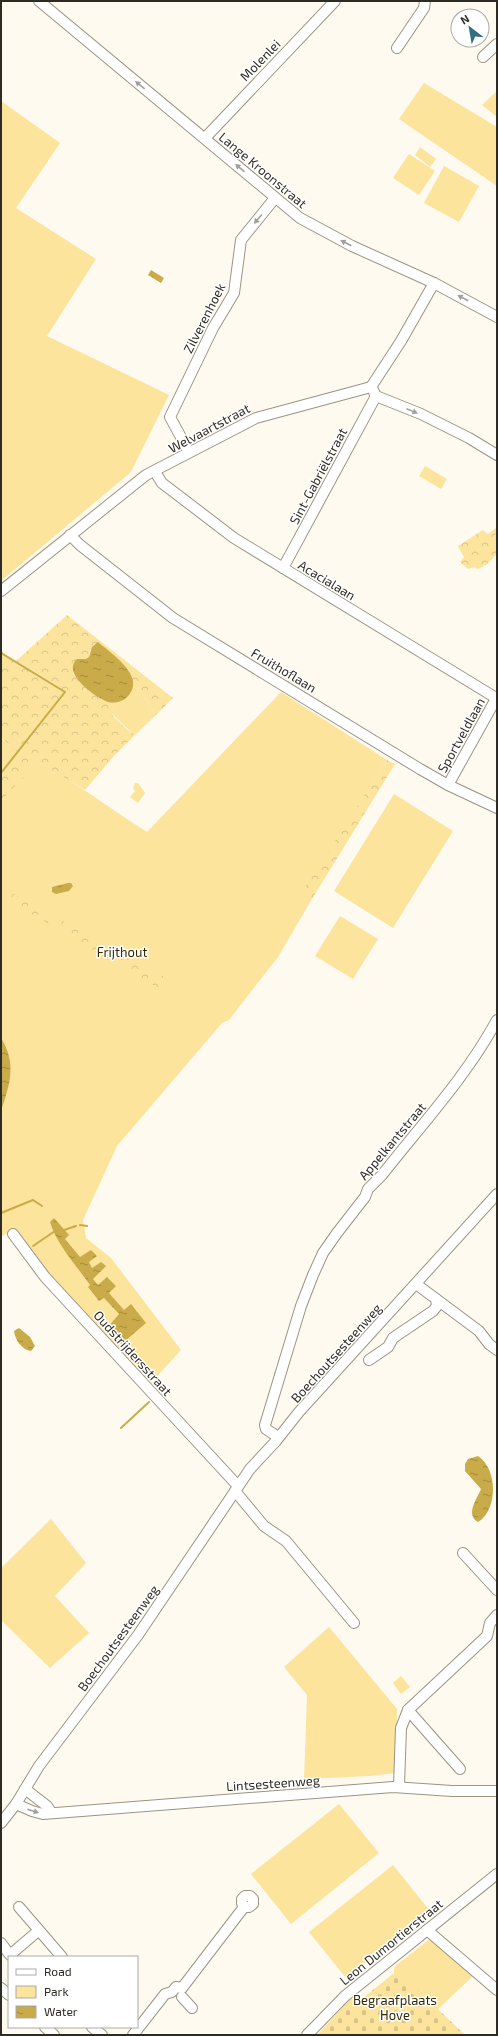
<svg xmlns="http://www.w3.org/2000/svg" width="498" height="2036" viewBox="0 0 498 2036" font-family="'Exo 2',sans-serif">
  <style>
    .green { fill: #fce49d }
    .forest { fill: url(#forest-crowns) }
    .cemetery { fill: url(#cemetery-stones) }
    .water { fill: url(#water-ripples) }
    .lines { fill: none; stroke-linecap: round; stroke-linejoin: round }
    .stream { stroke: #caab49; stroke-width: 2 }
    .minor-casing { stroke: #9a9483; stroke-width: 12 }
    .minor { stroke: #fff; stroke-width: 10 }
    .oneway { fill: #a1a09c }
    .labels { text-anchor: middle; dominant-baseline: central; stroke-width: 3; stroke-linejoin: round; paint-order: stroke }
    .street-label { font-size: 13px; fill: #2e2b24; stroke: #fff }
    .park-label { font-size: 13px; fill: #352800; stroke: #fff }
  </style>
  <defs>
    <pattern id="forest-crowns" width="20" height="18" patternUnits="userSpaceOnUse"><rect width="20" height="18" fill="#fce49d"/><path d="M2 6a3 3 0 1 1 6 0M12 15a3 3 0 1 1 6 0" fill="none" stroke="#d8c487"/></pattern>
    <pattern id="cemetery-stones" width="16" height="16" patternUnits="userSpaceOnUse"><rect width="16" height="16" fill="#fce49d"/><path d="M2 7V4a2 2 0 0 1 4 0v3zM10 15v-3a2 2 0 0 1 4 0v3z" fill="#d8c487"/></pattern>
    <pattern id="water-ripples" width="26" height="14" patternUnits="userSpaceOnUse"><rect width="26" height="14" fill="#caab49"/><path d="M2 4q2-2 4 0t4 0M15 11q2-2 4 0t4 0" fill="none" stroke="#a48b3d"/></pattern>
  </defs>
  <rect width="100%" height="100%" fill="#fefaef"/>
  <g class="green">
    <path d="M424,83L497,127V186L399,119Z"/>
    <path d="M497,91V117L482,105Z"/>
    <path d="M1,101L60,143L16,208L96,259L47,336L169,395L131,472L1,581Z"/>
    <path d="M420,147L436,159L430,167L415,155Z"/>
    <path d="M409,154L435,171L419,195L393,178Z"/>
    <path d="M444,166L479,186L459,222L424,203Z"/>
    <path d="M425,466L447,479L441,489L419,476Z"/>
    <path d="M133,687L139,689L156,715L136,734L131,732L112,714L114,703L125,698Z"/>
    <path d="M281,692L387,760L303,892L312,899L278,957L229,1020L222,1023L117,1146L83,1220L86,1238L111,1258L181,1350L150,1384L41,1266L14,1229L1,1237V739C22,754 45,765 67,779C94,796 120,815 147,832Z"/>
    <path d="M135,783H138L145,793L138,803L130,797L135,791L133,788Z"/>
    <path d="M394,794L453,831L393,928L334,891Z"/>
    <path d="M340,916L378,939L353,979L315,956Z"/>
    <path d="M51,1519L86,1563L55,1596L89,1633L50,1668L1,1620V1568Z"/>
    <path d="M329,1627L397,1709L396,1773L370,1776L304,1779L307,1695L284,1667Z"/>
    <path d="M401,1676L410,1687L401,1694L393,1683Z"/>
    <path d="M339,1804L379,1853L291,1924L251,1874Z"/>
    <path d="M393,1865L430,1911L346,1978L309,1932Z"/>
    <path d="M431,1938L474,1975L437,2010L394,1967Z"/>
  </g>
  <g class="forest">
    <path d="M497,527L496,555L486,565L478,569L474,567L468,569L460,562L464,557L458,546L483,530L488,534Z"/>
    <path d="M67,615L173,698L156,715L139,689L133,687V685L90,650L89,657L86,660L82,659L73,673C81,686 99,700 114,703L112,715L130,732L136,734L114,756L85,790L38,762L1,801V773L17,751L1,738V651L16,661Z"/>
    <path d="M387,760L395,764L312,899L302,892Z"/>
    <path d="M1,887L172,981L165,992L1,896Z"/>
  </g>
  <path class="cemetery" d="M394,1967L465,2035H317L352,1997L359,2001L394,1973Z"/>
  <g class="water">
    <path d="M151,270L164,278L161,283L148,275Z"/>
    <path d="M98,642C112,654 150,679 125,699C120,702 113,704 108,702C95,697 61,673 77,659H86L89,657L92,647Z"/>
    <path d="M68,883H71L73,886L69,891L56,894L52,892V887Z"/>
    <path d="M1,1038C17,1064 10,1084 1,1111Z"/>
    <path d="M54,1218L69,1235L65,1239L80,1257L91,1250L97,1256L89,1262L92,1268L101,1262L106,1266L93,1279L98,1285L107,1277L116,1286L109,1293L124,1310L131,1304L146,1323L125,1341L142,1366V1369H138L139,1366L108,1327L119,1314L104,1298L99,1301L88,1287L90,1285C76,1265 57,1245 50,1222Z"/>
    <path d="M19,1328L30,1337L35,1346L31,1351C22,1350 15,1340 14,1331Z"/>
    <path d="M478,1456C498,1469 498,1510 478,1522C465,1514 477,1499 481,1489L465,1471V1464L468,1459Z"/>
  </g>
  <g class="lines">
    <g class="stream">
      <path d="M1,653L65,692L1,773"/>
      <path d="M1,1213L33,1200L42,1206"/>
      <path d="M80,1225L87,1226"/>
      <path d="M64,1230L76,1226"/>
      <path d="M33,1246L55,1231"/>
      <path d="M121,1428L149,1402"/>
    </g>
    <g class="minor-casing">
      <g id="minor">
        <path d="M39,1L300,218L352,246L434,283L497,317"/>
        <path d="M397,48L424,8L425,1"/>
        <path d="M483,57L497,44"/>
        <path d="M205,138L335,1"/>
        <path d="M371,387L401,341L434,283"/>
        <path d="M373,390L376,396L421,414L469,438L497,455"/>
        <path d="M189,452L170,417L213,328L234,293L241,240L275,198"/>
        <path d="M155,472L162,483L234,538L496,698"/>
        <path d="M70,535L80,545L173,618L420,769L448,785L497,808"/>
        <path d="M283,568L376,396"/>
        <path d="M1,591L146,475L256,418L371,387"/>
        <path d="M448,785L497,697"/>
        <path d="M13,1234L45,1277L238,1486"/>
        <path d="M416,1284L479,1331L489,1344L497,1350"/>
        <path d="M369,1360L388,1347L393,1338L433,1311L437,1306L436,1299"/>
        <path d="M278,1437L266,1429L265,1425L301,1306L313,1275L323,1253L337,1233L365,1197L368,1189L382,1175C422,1124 466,1077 497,1020"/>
        <path d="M276,1441L299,1412L497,1194"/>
        <path d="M235,1491L264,1526L286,1541L354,1623"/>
        <path d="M463,1553L497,1590"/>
        <path d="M408,1710L460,1769"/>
        <path d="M399,1786L401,1728L408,1710L487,1636L490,1623L497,1615"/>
        <path d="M25,1789L47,1806L51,1812"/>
        <path d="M16,1804L32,1811L43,1814L393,1787L452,1791H497"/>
        <path d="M1,1823L16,1804L39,1766L138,1635L250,1469L276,1441"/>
        <path d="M19,1907L62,1957"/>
        <path d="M427,1930L497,1990"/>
        <path d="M1,1943L10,1955L38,1931"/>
        <path d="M1,1988L9,1995"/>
        <path d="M182,1988L244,1907H249L253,1904V1899L250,1896H245L242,1899V1903L244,1907"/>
        <path d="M182,1997L192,2008"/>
        <path d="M45,2027L54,2035"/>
        <path d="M92,2027L102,2035"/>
        <path d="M133,2035L165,1994L172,1992L176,1987L182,1988"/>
        <path d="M307,2035L345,1996L497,1874"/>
      </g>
    </g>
    <use href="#minor" class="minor"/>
  </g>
  <defs><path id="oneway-solid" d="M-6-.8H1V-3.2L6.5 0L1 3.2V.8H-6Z"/></defs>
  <g class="oneway">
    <use href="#oneway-solid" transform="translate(140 85) rotate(-141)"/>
    <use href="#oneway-solid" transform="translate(240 168) rotate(-139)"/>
    <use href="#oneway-solid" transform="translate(258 219) rotate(130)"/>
    <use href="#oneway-solid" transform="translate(346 243) rotate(-153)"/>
    <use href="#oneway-solid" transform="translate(463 298) rotate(-152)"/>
    <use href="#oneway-solid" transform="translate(412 411) rotate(22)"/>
    <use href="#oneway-solid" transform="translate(33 1811) rotate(18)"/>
  </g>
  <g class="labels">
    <g class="street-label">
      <text transform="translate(260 60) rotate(-46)">Molenlei</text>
      <text transform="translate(263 170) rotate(40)">Lange Kroonstraat</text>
      <text transform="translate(204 318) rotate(-63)">Zilverenhoek</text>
      <text transform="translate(209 428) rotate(-28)">Welvaartstraat</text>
      <text transform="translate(318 476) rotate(-62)">Sint-Gabriëlstraat</text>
      <text transform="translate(327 580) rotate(31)">Acacialaan</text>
      <text transform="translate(284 670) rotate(31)">Fruithoflaan</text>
      <text transform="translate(461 735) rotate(-61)">Sportveldlaan</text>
      <text transform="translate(392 1141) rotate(-50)">Appelkantstraat</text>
      <text transform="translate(133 1353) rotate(48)">Oudstrijdersstraat</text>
      <text transform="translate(336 1353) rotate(-48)">Boechoutsesteenweg</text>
      <text transform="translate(118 1638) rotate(-54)">Boechoutsesteenweg</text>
      <text transform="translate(273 1783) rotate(-4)">Lintsesteenweg</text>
      <text transform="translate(391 1942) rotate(-39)">Leon Dumortierstraat</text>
    </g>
    <g class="park-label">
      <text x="122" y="952">Frijthout</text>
      <text x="395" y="2000">Begraafplaats<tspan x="395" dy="15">Hove</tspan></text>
    </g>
  </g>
  <rect width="498" height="2036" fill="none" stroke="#2e2b24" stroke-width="4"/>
  <rect x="8" y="1956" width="130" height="72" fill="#ffffff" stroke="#abaaa7"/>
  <rect x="16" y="1969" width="20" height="6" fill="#ffffff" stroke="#abaaa7"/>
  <text x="44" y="1976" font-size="12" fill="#2e2b24">Road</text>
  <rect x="16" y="1986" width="20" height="12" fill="#fce49d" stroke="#abaaa7"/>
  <text x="44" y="1996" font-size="12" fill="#2e2b24">Park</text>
  <rect x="16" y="2006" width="20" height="12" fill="url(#water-ripples)" stroke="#abaaa7"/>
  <text x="44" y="2016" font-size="12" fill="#2e2b24">Water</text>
  <g transform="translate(470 28) rotate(329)"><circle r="19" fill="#ffffff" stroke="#abaaa7"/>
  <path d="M0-3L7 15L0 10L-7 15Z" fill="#336e86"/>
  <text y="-6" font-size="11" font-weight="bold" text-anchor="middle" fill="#2e2b24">N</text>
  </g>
</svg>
